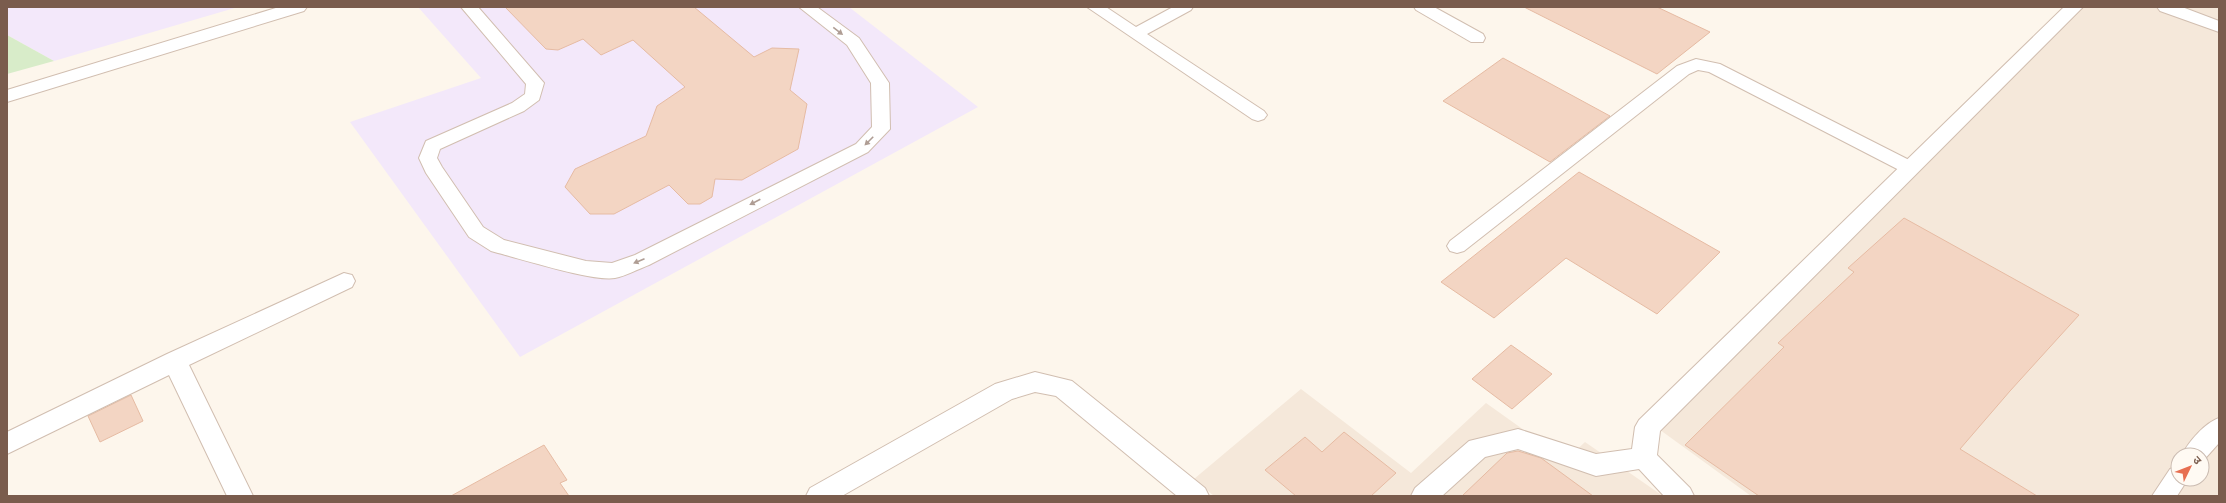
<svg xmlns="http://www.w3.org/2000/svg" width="2226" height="503" viewBox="0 0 2226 503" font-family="'Golos Text','Noto Sans Devanagari',sans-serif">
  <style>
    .residential { fill: #f5e8da; fill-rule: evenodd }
    .education { fill: #f3e8fa }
    .green { fill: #d8ecc9 }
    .building { fill: #f3d5c3; stroke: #e6bba3 }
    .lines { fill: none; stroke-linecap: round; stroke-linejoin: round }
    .service-casing { stroke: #d1beb0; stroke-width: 2 }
    .minor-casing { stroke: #d1beb0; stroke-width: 2 }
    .service { fill: #fff; fill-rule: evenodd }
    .minor { fill: #fff; fill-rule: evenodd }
    .oneway { fill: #af9d94 }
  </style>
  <rect width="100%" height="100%" fill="#fdf6ec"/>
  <g class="residential">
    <path d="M2081,7H2219V496H1751L1656,427ZM2178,455H2202V479H2178Z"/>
    <path d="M1301,389L1411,473L1486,403L1566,460L1585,442L1663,496H1214L1194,479Z"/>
  </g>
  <g class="education">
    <path d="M7,7H238L54,61L7,35Z"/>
    <path d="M418,7H849L978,107L520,357L350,122L481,78Z"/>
  </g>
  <path class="green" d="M7,35L54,61L7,74Z"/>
  <g class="building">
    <path d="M505,7H694L754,57L772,48L799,49L790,90L807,104L798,149L742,180L715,179L712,197L700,204H688L669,185L614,214H590L565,187L575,169L646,136L657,106L685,87L633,40L601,55L583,39L558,50L546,49Z"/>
    <path d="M1524,7H1657L1710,32L1657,74Z"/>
    <path d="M1503,58L1610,116L1550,162L1443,101Z"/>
    <path d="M1579,172L1720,252L1657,314L1566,258L1494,318L1441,282Z"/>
    <path d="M1904,218L2079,315L2010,391L1960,449L2037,496H1759L1685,445L1784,347L1778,343L1854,272L1848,268Z"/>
    <path d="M1511,345L1552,374L1512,409L1472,379Z"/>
    <path d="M131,395L143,421L100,442L88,416Z"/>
    <path d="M1344,432L1396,473L1371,496H1296L1265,470L1305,437L1322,452Z"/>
    <path d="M544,445L567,480L560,483L569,496H451Z"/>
    <path d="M1518,451L1541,458L1593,496H1462L1507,453Z"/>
  </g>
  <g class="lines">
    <g class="service-casing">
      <g id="service">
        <path d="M461,7H478L544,83L539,100L524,111L440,149L437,158L442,167L483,227L504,240L586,261L612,263L635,255L856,144L872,127L871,83L847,45L799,7H817L859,38L889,83L890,129L868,152L649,265C638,269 626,276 615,278C594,282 522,259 498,253L491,251L469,237L426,173L419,158L426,141L512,103L525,94L526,84Z"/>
        <path d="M1087,7H1106L1136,27L1173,7H1193L1191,10L1147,34L1264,111L1267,115L1264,119L1258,121L1252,119Z"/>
        <path d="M1414,7H1434L1483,34L1485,38L1483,42H1471L1416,10Z"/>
        <path d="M1696,59L1720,64L1917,164L1919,168L1917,172L1910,174L1903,172L1709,72L1698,70L1689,74L1464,251L1457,253L1450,251L1447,246L1450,241L1677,66Z"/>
        <path d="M2219,418V443L2202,462V455H2182C2189,441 2205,423 2219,418Z"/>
        <path d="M2178,466V479H2188L2177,496H2152L2170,469Z"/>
      </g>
    </g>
    <g class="minor-casing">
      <g id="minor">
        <path d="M279,7H307L304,11L7,102V90Z"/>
        <path d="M2064,7H2083L1660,431L1657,455L1690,488L1694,496H1664L1639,469L1596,476L1518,449L1485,457L1442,496H1411L1415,488L1469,441L1518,429L1596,454L1632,449L1635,427L1639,420Z"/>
        <path d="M2157,7H2182L2219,21V32L2160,11Z"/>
        <path d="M344,273L352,275L355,281L352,287L189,365L253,496H227L169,375L7,454V432L167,354Z"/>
        <path d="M1035,372L1072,381L1205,488L1209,496H1177L1056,396L1035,392L1012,399L842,496H806L810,488L995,384Z"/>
      </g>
    </g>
    <use href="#service" class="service"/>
    <use href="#minor" class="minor"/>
  </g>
  <defs><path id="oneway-solid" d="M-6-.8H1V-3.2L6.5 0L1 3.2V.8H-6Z"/></defs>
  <g class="oneway">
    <use href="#oneway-solid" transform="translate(838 31) rotate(38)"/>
    <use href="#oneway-solid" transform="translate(869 141) rotate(135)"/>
    <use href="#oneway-solid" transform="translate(755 202) rotate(153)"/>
    <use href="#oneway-solid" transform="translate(639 261) rotate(157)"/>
  </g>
  <rect width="2226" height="503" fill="none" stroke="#7a5c4d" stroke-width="16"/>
  <g transform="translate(2190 467) rotate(47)"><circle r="19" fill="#fffaf3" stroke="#cabbb1"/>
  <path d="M0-3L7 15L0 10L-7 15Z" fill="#e76f51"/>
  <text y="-6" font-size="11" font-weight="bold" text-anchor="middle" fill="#7a5c4d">उ</text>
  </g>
</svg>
